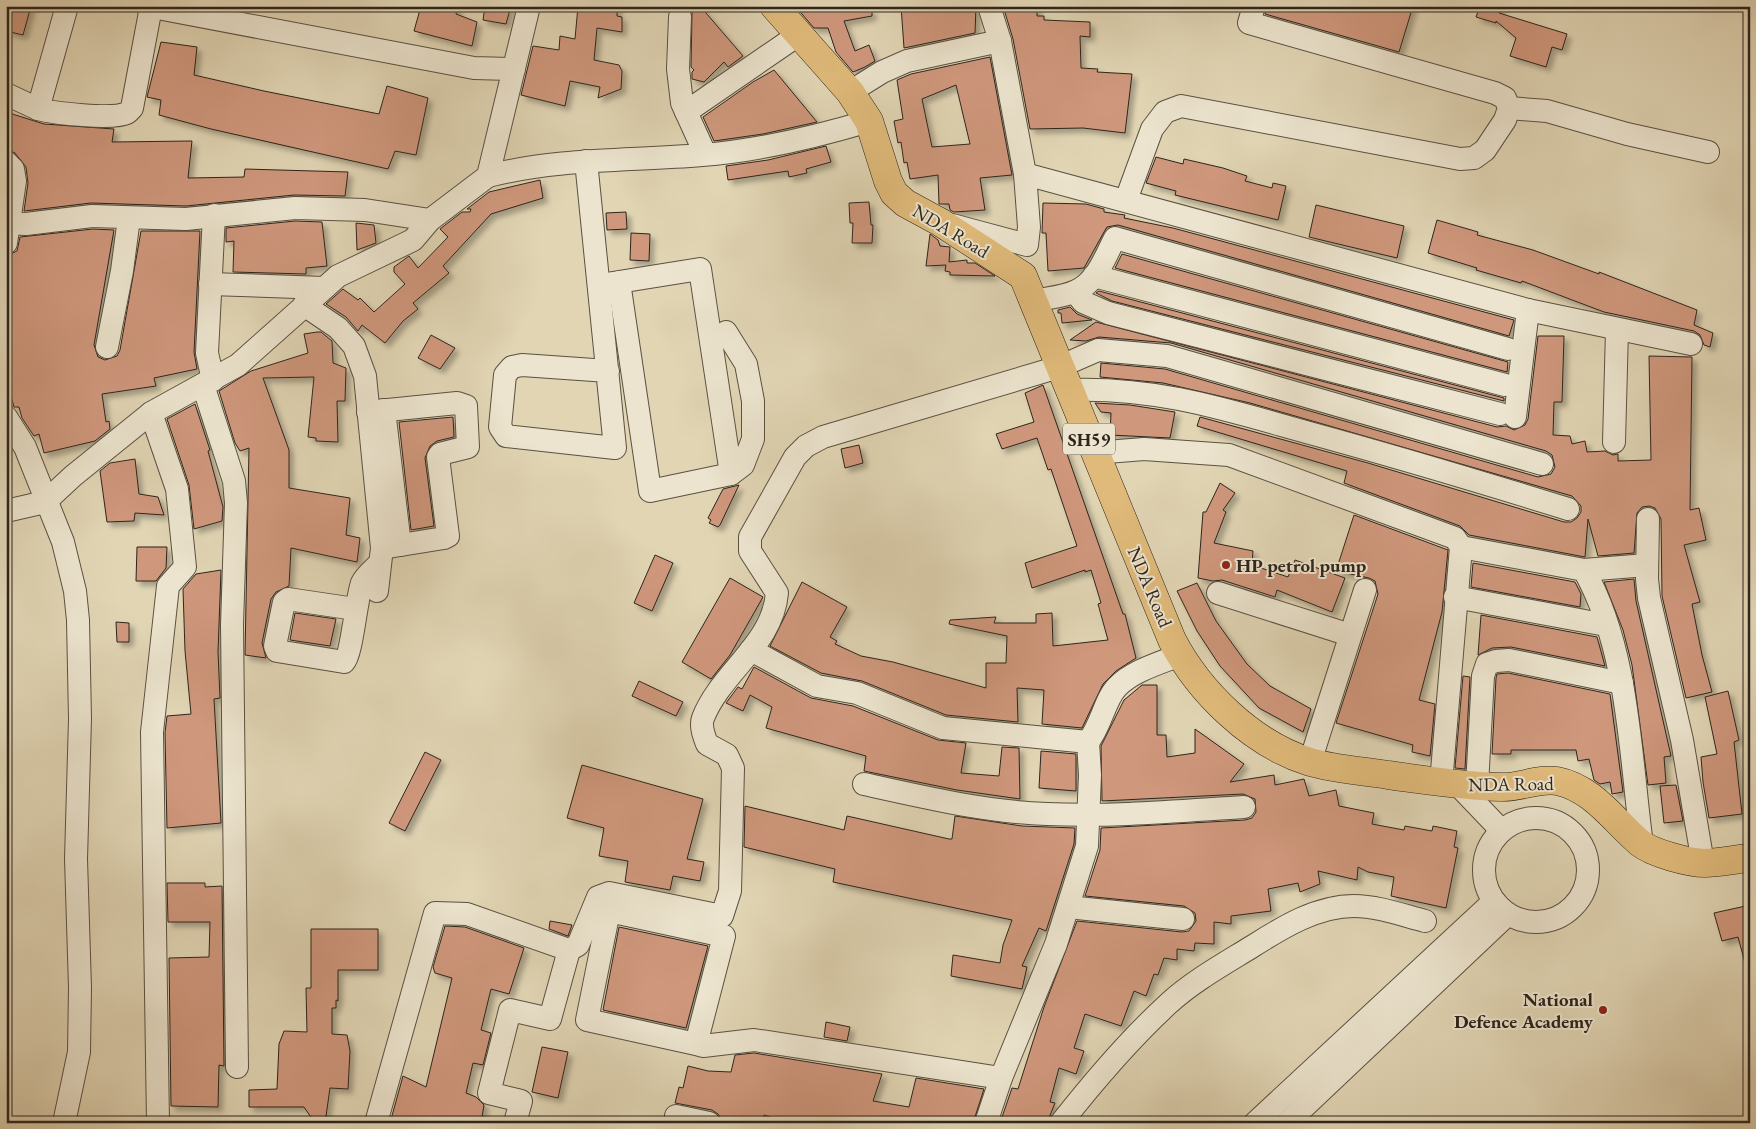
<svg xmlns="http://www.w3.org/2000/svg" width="1756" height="1129" viewBox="0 0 1756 1129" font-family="'EB Garamond',serif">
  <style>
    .building { fill: #cf977b; stroke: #2d251c; fill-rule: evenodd; filter: url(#shadow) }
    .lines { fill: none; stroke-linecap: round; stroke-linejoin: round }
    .minor-casing { stroke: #5a5142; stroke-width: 24 }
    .major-casing { stroke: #2d251c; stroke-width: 29 }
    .minor { stroke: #ece4ce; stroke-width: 22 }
    .major { stroke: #e0ba7a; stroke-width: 28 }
    .poi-dot { fill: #8f2418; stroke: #ece4ce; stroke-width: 2 }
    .labels { text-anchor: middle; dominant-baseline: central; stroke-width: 4; stroke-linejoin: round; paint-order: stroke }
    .shield { fill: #ece4ce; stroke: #665e51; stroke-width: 1 }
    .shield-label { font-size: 18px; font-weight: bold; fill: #2d251c }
    .street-label { font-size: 19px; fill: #2d251c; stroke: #ece4ce }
    .poi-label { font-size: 19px; font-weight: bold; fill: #2d251c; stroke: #ece4ce; text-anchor: start }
  </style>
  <defs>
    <filter id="shadow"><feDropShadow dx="4.5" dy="4.5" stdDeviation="2.5" flood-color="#0004"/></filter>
  </defs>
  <rect width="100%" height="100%" fill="#e1d5b4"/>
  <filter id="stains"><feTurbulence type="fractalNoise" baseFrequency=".004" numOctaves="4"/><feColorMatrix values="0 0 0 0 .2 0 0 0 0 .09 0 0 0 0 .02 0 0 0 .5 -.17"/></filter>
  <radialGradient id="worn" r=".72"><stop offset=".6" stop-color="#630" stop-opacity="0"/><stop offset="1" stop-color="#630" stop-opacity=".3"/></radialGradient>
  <g class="building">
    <path d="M12,6H31L23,35L6,31Z"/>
    <path d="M421,6H458L456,14L477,22L472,46L414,31Z"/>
    <path d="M485,6H511L506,24L483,20Z"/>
    <path d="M578,6H617V16L622,17V32L597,28L594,60L619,65L622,71L621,89L598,98L600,87L570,81L565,106L521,95L533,46L559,50L560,36L575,39Z"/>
    <path d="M700,6L743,56L728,67L724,62L704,82L692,79V72L694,70L691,67L692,13Z"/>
    <path d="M834,6L872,10V16L844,21L855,51L869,45L875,61L865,67L853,72L836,52L828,28H814L796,7L834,8Z"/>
    <path d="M901,6H976L975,33L904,48Z"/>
    <path d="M1003,6H1037V16H1044V20L1090,22V37L1080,36L1081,68L1098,69L1097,72L1132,74L1125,133L1083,128L1030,129L1013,39Z"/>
    <path d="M1267,6H1413L1399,52L1265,14Z"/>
    <path d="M1501,6L1499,13L1567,34L1562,50L1552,47L1546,67L1510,56L1516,38L1496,21V23L1476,17L1480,6Z"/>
    <path d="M161,42L197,47L194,75L264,91L379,114L387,86L428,98L416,155L395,151L388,169L211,129L159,115L161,100L147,97Z"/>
    <path d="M990,57L1012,175L980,178L985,210L954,212L950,210L949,204H939L938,175L910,179L907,162L904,163L901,142L898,143L894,121L903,119L897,80L911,74ZM956,85L970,144L932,147L922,99Z"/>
    <path d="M774,70L817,122L763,134L714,141L703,117L753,82Z"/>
    <path d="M6,112L44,124L114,129L112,142L192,141L188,178L244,177L245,169L348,172L345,196L294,195L186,206L91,203L24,211L28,183L26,167L15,153L6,149Z"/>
    <path d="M826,146L831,162L806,169L807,173L789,177L788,171L728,180L726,166L768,160Z"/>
    <path d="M1156,157L1183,164L1184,159L1223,168L1247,176L1245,181L1272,188L1273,183L1286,186L1278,220L1175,195L1176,191L1146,183Z"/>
    <path d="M540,180L543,198L491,214L443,266L449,273L413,303L418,309L403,321L385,343L362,325L358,331L346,317L326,304L343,289L358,300L360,298L374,312L405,284L394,272V267L409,256L418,268L448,237L440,229L462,212H470L471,209H467L489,192Z"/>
    <path d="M869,202L871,225H873L872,243H852L853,223H850L849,203Z"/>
    <path d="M1043,203L1086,204L1104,209V212L1125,215L1124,218L1173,228L1514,320L1509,336L1118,225L1107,227L1104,232L1084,268L1048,271L1046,233H1042Z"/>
    <path d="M1316,205L1404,226L1397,258L1309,237Z"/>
    <path d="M626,212L627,229L607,230L606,213Z"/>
    <path d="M1437,220L1478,232L1477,235L1533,250L1599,274V272L1697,310L1694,325L1713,333L1710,347L1704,345L1700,335L1694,331L1604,312L1522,281L1521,283L1476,270L1477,268L1428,253Z"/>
    <path d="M295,221L322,222L327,266L306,268V274L233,272L234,241L226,242V228Z"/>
    <path d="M356,223L374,225L376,243L357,250Z"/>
    <path d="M93,229L114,230L94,345L98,357L105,360L117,356L120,350L141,231H200L194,352L197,369L154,378L156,386L102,394L106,422L109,421L110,429L95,441L44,453L39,434L34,436L22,418L19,407H14L6,378V256L17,251L20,237Z"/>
    <path d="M631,233L650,234L649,261L630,260Z"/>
    <path d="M930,234L938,240L940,246L950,247L949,262L967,260V263H975L995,276L950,275V272L945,271L946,265L926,266Z"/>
    <path d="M1122,254L1508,362L1507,372L1115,268Z"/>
    <path d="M1099,291L1504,398V401L1112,301L1096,293Z"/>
    <path d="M1070,307L1077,314L1092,320L1062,323L1061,313H1058V310Z"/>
    <path d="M1096,322L1497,427L1506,426L1514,430L1525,425L1528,419L1538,336H1564L1562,402H1554L1553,435L1570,436L1572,444L1585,441L1587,452L1605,451L1613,455L1618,454V461L1651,460L1649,356L1692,357L1690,510L1699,508L1706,540L1684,545L1700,602L1692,604L1702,655L1712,692L1686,698L1662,596L1661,519L1655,508L1649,506L1642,507L1637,513L1634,553L1598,556L1588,519L1585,557L1469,535L1460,526L1344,483L1347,471L1197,426L1200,417L1368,463L1564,522H1571L1577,518L1581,512V506L1572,496L1250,403L1163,383L1100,377L1101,363L1165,369L1538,477L1551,474L1555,467L1552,455L1546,451L1171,343L1099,337L1086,341L1070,340Z"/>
    <path d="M317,332H321L332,341L333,363L346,368L345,401H337L338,442L316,441V438L308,437L314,377L263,378L289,450V488L350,498L346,535L360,538L357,562L291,548L289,586L276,592L271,599L262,643L266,658L245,655L249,448L240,451L235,443L219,391L251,371L308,353L304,334Z"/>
    <path d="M431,335L455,348L440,369L418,358Z"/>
    <path d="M1043,385L1123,614H1125L1136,658L1116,671L1103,684L1082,728L1042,724L1044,690L1017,688L1018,722L946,715L862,681L821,673L770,646L802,582L847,607L830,637L837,641L835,644L861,656L893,662L986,688V663H1006L1007,636L949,624L950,620L996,617L994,623H1036V614L1052,613L1053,646L1108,640L1098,604L1101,603L1091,570L1085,572V570L1032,588L1025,563L1077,546L1051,469L1048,470L1037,438L1002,449L996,434L1034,422L1025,393Z"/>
    <path d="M1095,403L1130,405L1175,412L1170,438L1110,435L1111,413L1101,412Z"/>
    <path d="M195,404L210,450L208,451L223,507L222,521L194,529L189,485L167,419Z"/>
    <path d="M453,417L454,437L437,441L430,446L425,458L434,526L411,530L399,422Z"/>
    <path d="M859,445L863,463L845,468L841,449Z"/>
    <path d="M135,459L139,494L158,497L164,515L135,513L134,521L107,522L100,471L110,463Z"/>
    <path d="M1220,483L1235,493L1223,510L1226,512L1214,543L1253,551L1252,565L1288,577L1295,560L1345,578L1332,612L1277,590L1275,597L1222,580L1213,581L1198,578L1203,512H1206Z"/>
    <path d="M739,485L720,525L718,527L709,523L711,520L708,518L723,489Z"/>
    <path d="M1354,515L1448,550L1442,612L1419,700L1435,704L1430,756L1412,752L1413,745L1336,723L1378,594L1375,581L1369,578L1336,571Z"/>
    <path d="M137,547H167L166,568L156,581H136Z"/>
    <path d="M655,555L673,563L652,611L634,603Z"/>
    <path d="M1473,563L1575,582L1581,594L1580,607L1471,587Z"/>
    <path d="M221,570L218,652L220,698L214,699L221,823L167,828L165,733L167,716L191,714L185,651L183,589L196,574Z"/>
    <path d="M730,578L763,597L730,655L711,679L682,662Z"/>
    <path d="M1634,579L1636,601L1671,756L1664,757L1666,783L1648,785L1632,665L1623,630L1604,582Z"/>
    <path d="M1197,583L1216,621L1247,664L1270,686L1311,709L1303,732L1259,708L1220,666L1197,631L1177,591Z"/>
    <path d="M295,613L336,619L330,646L290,640Z"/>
    <path d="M1481,615L1597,637L1605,666L1511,647L1492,648L1478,655Z"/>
    <path d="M116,622L129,623V642H117Z"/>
    <path d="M754,667L811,698L853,706L938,740L966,743L961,773L999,776L1002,747L1019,748L1020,799L957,790L864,771L866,756L766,728L772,707L750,695L743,711L726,703L738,687L742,689Z"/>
    <path d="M1508,673L1610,694L1623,792L1612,794L1610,782L1600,784L1594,780L1589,759L1578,761L1576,750H1511V754H1492L1496,678L1497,674Z"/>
    <path d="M1463,676L1470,677L1465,769L1455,768Z"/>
    <path d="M639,681L683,702L676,716L632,696Z"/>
    <path d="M1142,685H1157V735H1166L1167,757L1195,753V729L1244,764L1230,782L1274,775L1275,785L1304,779L1309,796L1336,790L1339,806L1374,813L1372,824L1404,830L1405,826L1432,831L1433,826L1457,831L1454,847L1458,848L1446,908L1391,896L1394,877L1368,872L1358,867L1357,880L1318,871L1320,884L1300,892L1298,883L1268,889L1271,911L1231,916V924L1214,922V944L1195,943L1194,951L1177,949V960L1164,958L1158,975L1154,974L1146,996L1134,991L1121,1026L1085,1014L1074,1048L1084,1051L1076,1074L1059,1068L1050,1102L1055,1103L1047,1123H1000L1012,1088L1018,1089L1044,1007L1077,921L1182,932L1189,931L1196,921L1195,913L1184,906L1085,896L1100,850L1101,828L1245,820L1252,818L1256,812L1255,799L1243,794L1102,801L1101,746L1124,700Z"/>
    <path d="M1728,691L1739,740L1734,742L1742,814L1709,818L1703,782L1701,757L1717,754L1705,697Z"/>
    <path d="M1041,751L1076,754V791L1039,788Z"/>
    <path d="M425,752L441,760L405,831L389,823Z"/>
    <path d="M582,765L703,799L687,859L704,862L700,881L673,876L670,890L625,882L628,861L599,856L604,828L567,818Z"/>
    <path d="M1676,785L1683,821L1664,823L1660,786Z"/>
    <path d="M745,806L844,830L847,816L949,839H952L955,816L1022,826L1075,828L1074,844L1046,931L1039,928L1022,966L1027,967L1022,989L951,976L953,955L1000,963L1003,945L1012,920L833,882L835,869L744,847Z"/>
    <path d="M167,883H205V887L222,886L224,1066L219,1065L218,1107L171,1106L169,958L209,957L210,922H168Z"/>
    <path d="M1750,905V963H1745L1738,937L1722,941L1714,913Z"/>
    <path d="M550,921L572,925L568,936L549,929Z"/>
    <path d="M445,926L465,927L524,948L509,994L491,989L481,1030L491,1033L483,1065L473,1063L466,1093L476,1097L484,1105L481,1123H390L403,1076L426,1087L452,978L435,973L433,967Z"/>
    <path d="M619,927L708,946L686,1028L603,1010Z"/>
    <path d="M311,929H378V970H338V1001L336,1000V1008H332V1034L347,1035L350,1051L348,1089L330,1088L325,1123H315L304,1107H249V1090L277,1089L279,1044L284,1031L307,1032L306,988H311Z"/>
    <path d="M826,1022L850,1027L847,1041L824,1037Z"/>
    <path d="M542,1047L568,1052L558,1098L532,1092Z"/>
    <path d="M754,1053L882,1074L873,1101L909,1107L916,1078L984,1089L973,1123H788L764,1115L763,1123H732L722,1121L718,1114L712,1110L675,1103L679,1087L683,1088L688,1066L708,1071L731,1072L735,1055Z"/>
  </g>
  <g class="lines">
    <g class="minor-casing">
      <g id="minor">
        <path d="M67,6L38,109C53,113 113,120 127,113C128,113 132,108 132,108L151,7"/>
        <path d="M147,6L474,68L514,69"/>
        <path d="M989,6L1000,41L1025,174L1528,310L1691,344"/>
        <path d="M680,17L678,69L682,103L702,147"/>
        <path d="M850,92L882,72L907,61L1000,41"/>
        <path d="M6,94L38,109"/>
        <path d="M1509,108L1547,111L1627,134L1708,152"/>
        <path d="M686,112L798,35"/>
        <path d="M586,161L615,448L506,436L500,427L505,375L512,367L522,365L608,371"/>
        <path d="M6,162L13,169L15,181L6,243"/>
        <path d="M488,176C558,158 630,161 702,155C759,151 815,137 869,121"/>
        <path d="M1126,200L1152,129L1165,112L1181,106L1460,159L1474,158L1485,150L1505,120L1509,108L1505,98L1495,93L1249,23L1254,6"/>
        <path d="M6,223L26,224L92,216L186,219L295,208L365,210L430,220"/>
        <path d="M952,225L1027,245L1029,227L1025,174"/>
        <path d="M1094,276L1505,385"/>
        <path d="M210,284L324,288"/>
        <path d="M600,285L700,269L731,474L650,491L619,282"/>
        <path d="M1075,292L1083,302L1108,313L1500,414"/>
        <path d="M1033,301C1046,298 1064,297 1076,291C1097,282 1105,257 1115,238L1508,349"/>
        <path d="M304,305L338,328L354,346L365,376L382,548L377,591"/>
        <path d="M726,332L746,364L753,401V439L743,465L731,474"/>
        <path d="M107,347L122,271L129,218"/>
        <path d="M213,380L207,353L214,215"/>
        <path d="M203,385L234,481L236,503L232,625L237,1067"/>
        <path d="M1069,390C1157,387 1224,409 1306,432C1394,456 1481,482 1568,509"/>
        <path d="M384,410L400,545"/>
        <path d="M368,412L457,403L466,406L468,447L440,454L438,457L448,536L444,538L382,548"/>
        <path d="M151,413L177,489L185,567L168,586L152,732L158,1123"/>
        <path d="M6,417L25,447L63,542L75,591L78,620L80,719L76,859L80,988L79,1052L64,1123"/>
        <path d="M1515,417L1528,310"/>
        <path d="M1614,442L1617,330"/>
        <path d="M1094,453L1144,449L1229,455L1455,538L1461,547L1441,783"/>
        <path d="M6,511L45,502L73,476L151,413L238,365L338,276L413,240L430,220L488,176L529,6"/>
        <path d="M1648,519L1647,579L1649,598L1682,740L1703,863"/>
        <path d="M1461,547L1584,570C1629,650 1630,755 1642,845"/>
        <path d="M1584,570L1647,565"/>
        <path d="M1218,593L1350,635"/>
        <path d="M1455,597L1606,625"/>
        <path d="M355,609L288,599L284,602L275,646L277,651L344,662C352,654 356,600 362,583C365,576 374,569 380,563"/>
        <path d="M751,650L817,686L857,693L943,728L1088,742L1090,775L1087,846L1056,944L1001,1078L986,1123"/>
        <path d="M1088,742C1101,726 1105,699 1117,687C1132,671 1160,663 1180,655"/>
        <path d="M1310,762L1365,590"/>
        <path d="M864,784C924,797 985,812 1047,814C1113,817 1179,811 1244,807"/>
        <path d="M1457,784L1501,830"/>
        <path d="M1477,786L1483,676L1487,664L1496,661L1509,660L1622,683"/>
        <circle cx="1536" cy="870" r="52"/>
        <path d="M1068,907L1183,919"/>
        <path d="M696,1044L724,936L609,911L587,1020L696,1044L703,1046L754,1040L1001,1078"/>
        <path d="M676,1116L709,1123"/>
        <path d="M376,1123L435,913L467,914L569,950"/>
        <path d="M515,1123L521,1101L489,1093L510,1010L550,1019L569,950L578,945L598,897L609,893L722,916L730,891L733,768L727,755L707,744C704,736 700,726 703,718C721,672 773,644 777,593L750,551V537L795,457L806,446L823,437L1059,367L1098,350L1167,356L1542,464"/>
        <path d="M1061,1123C1094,1081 1129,1040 1168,1004C1193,981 1224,964 1253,946C1283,927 1317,906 1354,906C1377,906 1402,915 1425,921"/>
        <path d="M1255,1123L1493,902"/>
        <path d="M1287,1123L1507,915"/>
      </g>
    </g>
    <g class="major-casing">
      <path id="major" d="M774,6L850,92L869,121L888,181L894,193L905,203L940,222L1023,276L1172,640C1199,692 1252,744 1310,762C1334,769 1363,771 1388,775C1426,780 1463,786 1501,787C1519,788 1538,778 1557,781C1593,788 1614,821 1640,843C1652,853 1689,863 1705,863C1720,863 1735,859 1750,858"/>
    </g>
    <use href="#minor" class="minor"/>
    <use href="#major" class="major"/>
  </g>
  <g class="poi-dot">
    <circle cx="1226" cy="565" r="5"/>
    <circle cx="1603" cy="1010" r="5"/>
  </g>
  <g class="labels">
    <rect class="shield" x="1063" y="423.5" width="52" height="31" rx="4"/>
    <g class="shield-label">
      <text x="1089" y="439">SH59</text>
    </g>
    <g class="street-label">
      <text transform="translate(951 231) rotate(31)">NDA Road</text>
      <text transform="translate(1150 587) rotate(67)">NDA Road</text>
      <text transform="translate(1511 784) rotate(-1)">NDA Road</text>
    </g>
    <g class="poi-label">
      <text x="1236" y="565">HP petrol pump</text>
      <text x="1593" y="999" text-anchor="end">National<tspan x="1593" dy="22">Defence Academy</tspan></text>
    </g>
  </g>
  <rect width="1756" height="1129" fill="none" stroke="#e1d5b4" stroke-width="25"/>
  <rect x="8" y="8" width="1741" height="1114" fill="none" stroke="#2d251c" stroke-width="2.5"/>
  <rect x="12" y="12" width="1731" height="1104" fill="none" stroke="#2d251c"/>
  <rect width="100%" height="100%" filter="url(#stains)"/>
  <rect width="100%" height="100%" fill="url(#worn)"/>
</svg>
